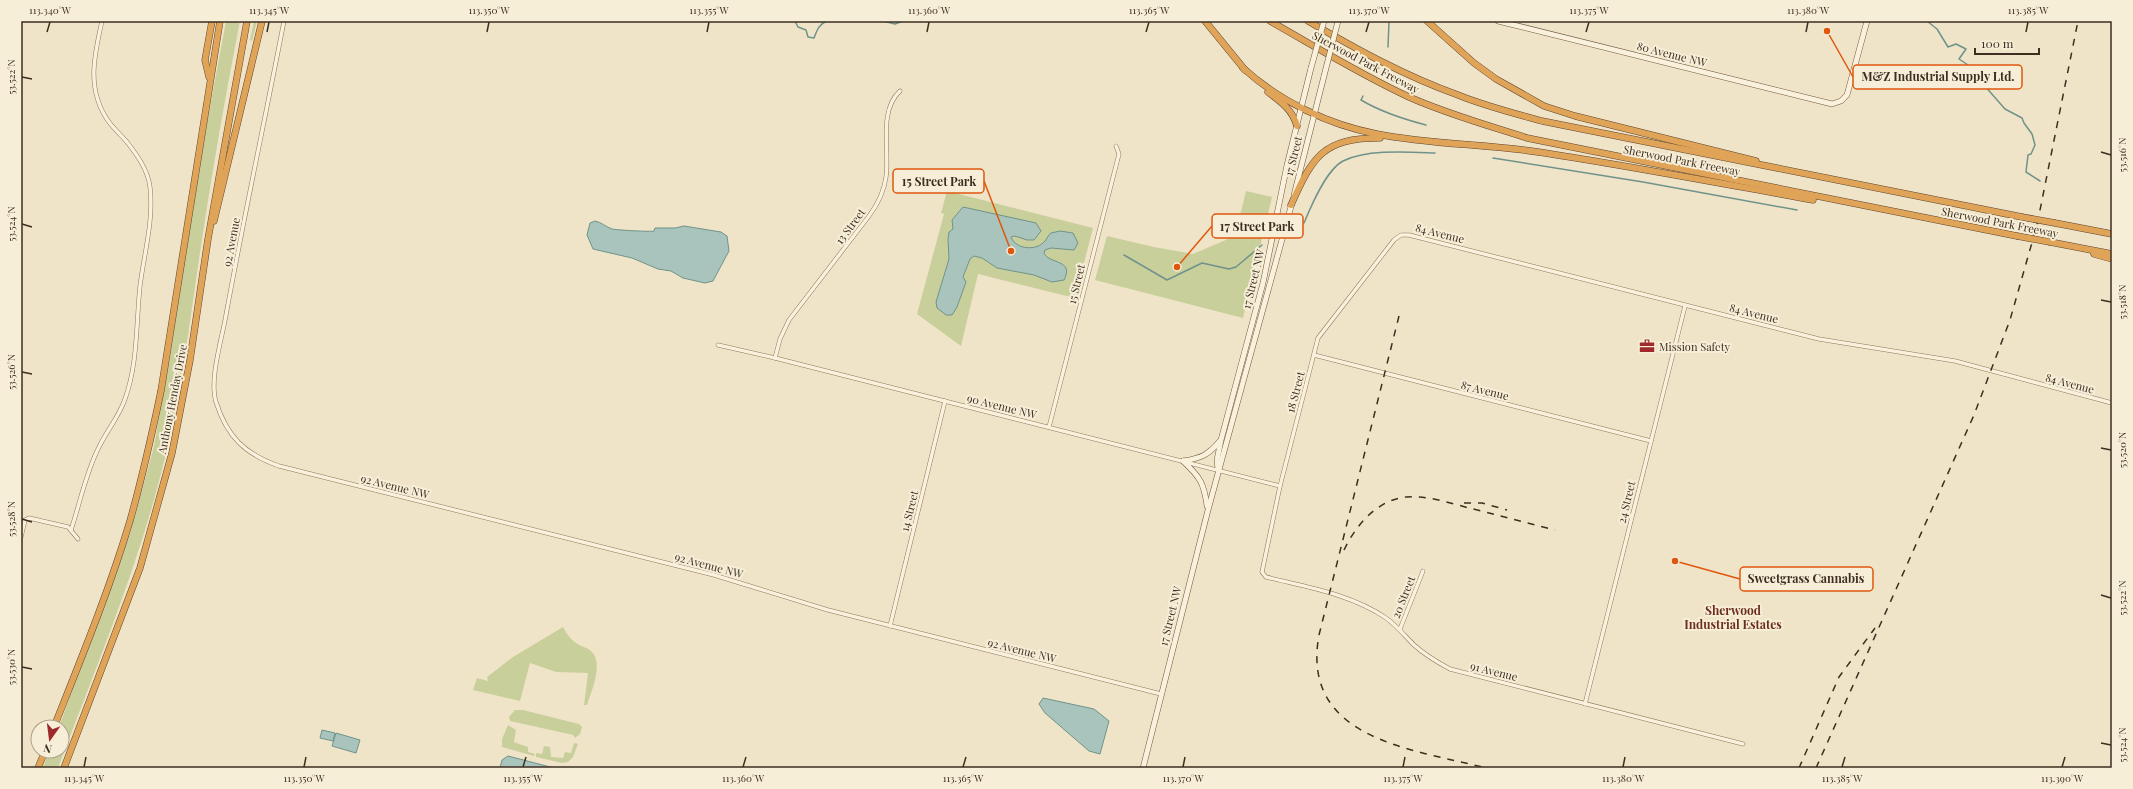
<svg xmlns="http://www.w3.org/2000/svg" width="2133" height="789" viewBox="0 0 2133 789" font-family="'Playfair Display',serif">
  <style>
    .green { fill: #c9cf9b }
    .water { fill: #a9c4bc; stroke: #6f938a }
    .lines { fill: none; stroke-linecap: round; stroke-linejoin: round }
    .stream { stroke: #6f938a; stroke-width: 1.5 }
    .street-casing { stroke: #8d765c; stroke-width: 4.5 }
    .secondary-casing { stroke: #6f573f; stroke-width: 6 }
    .highway-casing { stroke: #5b4430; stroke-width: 7 }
    .street { stroke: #faf1dc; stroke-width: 3.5 }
    .secondary { stroke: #faf1dc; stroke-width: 5 }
    .highway { stroke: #e0a458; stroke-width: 6 }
    .rail { stroke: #3d2e20; stroke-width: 1.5; stroke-dasharray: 7 7; stroke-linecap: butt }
    .secondary-bridge-casing { stroke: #6f573f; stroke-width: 6; stroke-linecap: butt }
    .highway-bridge-casing { stroke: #5b4430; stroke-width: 7; stroke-linecap: butt }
    .secondary-bridge { stroke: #faf1dc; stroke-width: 5 }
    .highway-bridge { stroke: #e0a458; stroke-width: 6 }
    .ticks { fill: none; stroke: #3d2e20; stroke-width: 1.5 }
    .labels { text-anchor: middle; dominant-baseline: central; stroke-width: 4; stroke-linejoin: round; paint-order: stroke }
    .street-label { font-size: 11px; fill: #3d2e20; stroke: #f7eed8 }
    .poi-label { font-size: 11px; fill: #3d2e20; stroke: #f7eed8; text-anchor: start }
    .neighbourhood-label { font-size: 12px; font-weight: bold; fill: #6b2e1e; stroke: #f7eed8 }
    .leader { fill: none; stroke: #df570d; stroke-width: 1.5 }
    .callout-dot { fill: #df570d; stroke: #f7eed8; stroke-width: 1.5 }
    .callout { fill: #f7eed8; stroke: #df570d; stroke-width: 1.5 }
    .callout-label { font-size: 12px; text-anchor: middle; font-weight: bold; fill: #3d2e20 }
    .neatline { fill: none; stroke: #3d2e20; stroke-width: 1.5 }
    .ticks-label { font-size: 10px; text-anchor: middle; fill: #3d2e20 }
  </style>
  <rect width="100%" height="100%" fill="#f0e4c8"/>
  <g class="green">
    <path d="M226,21H240C224,102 210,184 198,266C189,328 181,391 166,453C141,561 97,664 58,768H43L49,751H62V727H59L131,531L154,446L169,363L197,177Z"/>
    <path d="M254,21H257L252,41L250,40Z"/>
    <path d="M947,191L1093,228L1075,298L978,274L961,346L917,314L944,214L941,213Z"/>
    <path d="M1246,191L1272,197L1243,318L1095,280L1107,236L1154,247L1193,254L1235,236Z"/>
    <path d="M563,627C568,637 575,644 584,647C608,655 592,689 587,705H584L588,673L556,672L530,663L520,701L473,690L477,678L488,681L487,677L513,657Z"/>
    <path d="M515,710H523L579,724L582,727L580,734L575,738L573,735L510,721L509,717Z"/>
    <path d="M508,725L516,730L514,742L528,747V752L535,754L534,756L502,747V739Z"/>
    <path d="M574,743L578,744L573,757L568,762L562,763L536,757V753L542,754L544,746L550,747L551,757L563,758L565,752L571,753Z"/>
  </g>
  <g class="water">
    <path d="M963,207L1036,223L1041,231L1034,240H1027L1015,236L1011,237C1016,250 1037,251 1045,241C1047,239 1048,235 1051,233L1060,231L1073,233L1078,243L1074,250L1051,248L1045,250L1044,253C1048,264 1075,259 1064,280L1052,282L1034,275L997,268L982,258L974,256L970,259L963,277L966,282L957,307L952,315H946L937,308L936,302L949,259L948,239L949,232L953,229L952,220Z"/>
    <path d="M595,221C601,222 606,227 612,229C616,230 651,232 654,231L655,228H675L684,226L721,232L727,236L729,251L713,281L705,283L683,278L671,271L658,269L632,258L593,249L587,235L590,223Z"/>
    <path d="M1043,698L1094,709L1109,721L1100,754L1089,751L1045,713L1039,704Z"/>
    <path d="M322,730L335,733L333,741L320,738Z"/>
    <path d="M336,733L360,740L356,753L332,746Z"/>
    <path d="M508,756L554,768H500L502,760Z"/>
  </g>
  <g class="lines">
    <g class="stream">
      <path d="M795,21L798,27L806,30L808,37L814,38C817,30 819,24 827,21"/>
      <path d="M883,21L895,24L903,21"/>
      <path d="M1927,21L1937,29L1948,47L1956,44L1966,49L1959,59L1974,69L1978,76L1974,82L1977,88L1984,85L2005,109L2022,118L2024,123L2032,134L2035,145L2031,154L2028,155L2026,172L2040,181"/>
      <path d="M1388,47L1389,22"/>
      <path d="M1363,96L1361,100C1381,112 1403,119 1426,125"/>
      <path d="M1493,158L1643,182L1797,210"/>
      <path d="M1304,223C1311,206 1326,170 1343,161C1367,149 1408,152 1435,153"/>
      <path d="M1124,255L1167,280L1202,263L1229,269L1236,267L1262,245"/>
    </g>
    <g class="street-casing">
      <g id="street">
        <path d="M284,21C265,119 244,217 226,315C222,339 209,379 216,402C227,437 245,454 279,466L714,575L828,610L1161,694"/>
        <path d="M718,345L775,358L1280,486"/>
        <path d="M1314,355L1651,441"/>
        <path d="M775,358L780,339L789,320L869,216C878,204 884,192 886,177C890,151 878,111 900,91"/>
        <path d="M1049,427L1119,154L1116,146"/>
        <path d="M71,530C80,503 86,472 99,447C107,430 119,417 125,399C138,363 136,324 140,286C144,254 154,220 150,187C148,170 137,155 127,142C121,135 114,129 109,122C86,90 94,56 102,21"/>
        <path d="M21,537L25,520L29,518L68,527L78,539"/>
        <path d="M890,626L945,401"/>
        <path d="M1400,629L1423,571"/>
        <path d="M1585,704L1685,306"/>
        <path d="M1743,744L1450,669C1437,662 1425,655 1414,645C1405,636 1397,626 1386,618C1351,594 1306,587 1266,577L1262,572L1280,486L1318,338L1394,240L1401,235H1409L1819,339L1955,361L2112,403"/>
      </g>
    </g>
    <g class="secondary-casing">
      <g id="secondary">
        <path d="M1498,21L1832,104L1841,101L1847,95L1867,21"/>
        <path d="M1294,195L1324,76"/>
        <path d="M1183,461C1200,477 1204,483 1207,506"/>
        <path d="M1183,461C1202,458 1208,455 1220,441"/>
        <path d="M1218,469L1217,460L1221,440L1263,283L1287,165L1311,68"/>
        <path d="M1143,768L1208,510L1292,203"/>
      </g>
    </g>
    <g class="highway-casing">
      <g id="highway">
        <path d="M1205,21L1245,70"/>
        <path d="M1270,21C1316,47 1361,75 1409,97C1447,114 1487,125 1527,138L2017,236"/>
        <path d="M1308,21C1356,49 1405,76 1458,95C1485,106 1513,113 1542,121L2022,217"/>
        <path d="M1427,21L1474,63L1496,79L1544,106L1575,116L1756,161"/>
        <path d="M1243,68C1279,101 1329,125 1377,134C1432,145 1490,144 1545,153C1635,167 1724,184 1813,200"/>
        <path d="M209,77L205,60L212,21"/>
        <path d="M1268,92C1281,102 1292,109 1297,126"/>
        <path d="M1291,205C1313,156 1323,138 1380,138"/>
        <path d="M214,221L262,21"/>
        <path d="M2055,223L2112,234"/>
        <path d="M2050,242L2112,254"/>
        <path d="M2094,254L2112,259"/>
        <path d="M54,727C81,659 109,591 130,521C142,478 152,434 161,391L220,21"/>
        <path d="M38,768L45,751"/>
        <path d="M64,768L140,568L172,453L190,360L208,239L247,21"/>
      </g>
    </g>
    <use href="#street" class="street"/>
    <use href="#secondary" class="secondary"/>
    <use href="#highway" class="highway"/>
    <g class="rail">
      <path d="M1399,316L1319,635C1300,740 1413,749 1486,768"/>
      <path d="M1464,503H1482L1507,510"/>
      <path d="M1344,550C1356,525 1377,500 1406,497C1426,495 1450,503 1469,508C1498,515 1526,523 1555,530"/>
      <path d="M1799,768L1839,677L1875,628"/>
      <path d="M1816,768L1974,415L2010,320L2037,225L2078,21"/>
    </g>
    <g class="secondary-bridge-casing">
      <g id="secondary-bridge">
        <path d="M1311,68L1324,21"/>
        <path d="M1324,76L1338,21"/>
      </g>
    </g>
    <g class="highway-bridge-casing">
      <g id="highway-bridge">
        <path d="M2022,217L2055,223"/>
        <path d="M2017,236L2050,242"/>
      </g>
    </g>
    <use href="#secondary-bridge" class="secondary-bridge"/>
    <use href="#highway-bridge" class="highway-bridge"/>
  </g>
  <path class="ticks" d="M47,32L50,22M267,32L269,22M487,32L489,22M707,32L709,22M927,32L929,22M1146,32L1149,22M1366,32L1369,22M1586,32L1589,22M1806,32L1808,22M2026,32L2028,22M22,77L32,79M2101,152L2111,155M22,224L32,227M2101,300L2111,302M22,372L32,374M2101,448L2111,450M22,519L32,522M2101,595L2111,598M22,667L32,669M2101,743L2111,745M84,767L86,757M304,767L306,757M523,767L526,757M743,767L746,757M963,767L966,757M1183,767L1185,757M1403,767L1405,757M1623,767L1625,757M1842,767L1845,757M2062,767L2065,757"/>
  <defs>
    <g id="office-bare" transform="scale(1.2)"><path d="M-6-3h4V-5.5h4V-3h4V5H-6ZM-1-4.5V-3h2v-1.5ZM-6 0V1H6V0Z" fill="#9e2a2b" stroke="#f7eed8" stroke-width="2.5" paint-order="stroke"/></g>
  </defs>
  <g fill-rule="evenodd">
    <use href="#office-bare" x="1647" y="346"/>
  </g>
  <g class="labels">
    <g class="street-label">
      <text transform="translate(1672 54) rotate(14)">80 Avenue NW</text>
      <text transform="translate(1366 62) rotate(28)">Sherwood Park Freeway</text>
      <text transform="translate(1293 156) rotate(-76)">17 Street</text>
      <text transform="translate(1682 160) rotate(11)">Sherwood Park Freeway</text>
      <text transform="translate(2000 222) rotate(11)">Sherwood Park Freeway</text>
      <text transform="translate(850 226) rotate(-53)">13 Street</text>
      <text transform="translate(1440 233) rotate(14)">84 Avenue</text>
      <text transform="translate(231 242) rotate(-79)">92 Avenue</text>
      <text transform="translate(1253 279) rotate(-76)">17 Street NW</text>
      <text transform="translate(1076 284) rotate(-76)">15 Street</text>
      <text transform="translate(1754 313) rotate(14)">84 Avenue</text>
      <text transform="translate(2070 383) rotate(15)">84 Avenue</text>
      <text transform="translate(1485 390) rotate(14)">87 Avenue</text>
      <text transform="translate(1295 392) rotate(-75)">18 Street</text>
      <text transform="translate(172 399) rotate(-79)">Anthony Henday Drive</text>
      <text transform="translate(1002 406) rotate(14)">90 Avenue NW</text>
      <text transform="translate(395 486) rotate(14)">92 Avenue NW</text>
      <text transform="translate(1626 502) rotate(-76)">24 Street</text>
      <text transform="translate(909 511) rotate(-76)">14 Street</text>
      <text transform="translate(709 565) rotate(15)">92 Avenue NW</text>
      <text transform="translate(1403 597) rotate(-68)">20 Street</text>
      <text transform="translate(1170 616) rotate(-76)">17 Street NW</text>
      <text transform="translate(1022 650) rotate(14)">92 Avenue NW</text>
      <text transform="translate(1494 671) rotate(14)">91 Avenue</text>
    </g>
    <g class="poi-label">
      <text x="1659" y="346">Mission Safety</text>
    </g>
    <g class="neighbourhood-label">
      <text x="1733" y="610">Sherwood<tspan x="1733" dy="14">Industrial Estates</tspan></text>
    </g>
  </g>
  <path class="leader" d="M1827 31L1853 77M1011 251L984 181M1177 267L1212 226M1675 561L1740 579"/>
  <g class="callout-dot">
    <circle cx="1827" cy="31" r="4"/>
    <circle cx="1011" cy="251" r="4"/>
    <circle cx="1177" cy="267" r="4"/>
    <circle cx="1675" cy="561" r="4"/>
  </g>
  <g class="callout">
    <rect x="1853" y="65" width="169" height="24" rx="4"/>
    <rect x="893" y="169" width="91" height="24" rx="4"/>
    <rect x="1212" y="214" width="91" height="24" rx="4"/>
    <rect x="1740" y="567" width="133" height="24" rx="4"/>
  </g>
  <g class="callout-label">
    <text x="1938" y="81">M&amp;Z Industrial Supply Ltd.</text>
    <text x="939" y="186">15 Street Park</text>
    <text x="1257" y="231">17 Street Park</text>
    <text x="1806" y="583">Sweetgrass Cannabis</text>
  </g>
  <rect width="2133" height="789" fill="none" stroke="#f7eed8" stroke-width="44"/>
  <g transform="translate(50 739) rotate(194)"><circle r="19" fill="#f7eed8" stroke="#ada18e"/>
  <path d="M0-3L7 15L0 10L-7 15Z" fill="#9e2a2b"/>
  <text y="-6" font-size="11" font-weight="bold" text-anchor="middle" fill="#3d2e20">N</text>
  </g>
  <path d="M1975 48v6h64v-6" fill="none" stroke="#3d2e20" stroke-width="2"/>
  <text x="1981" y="48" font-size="12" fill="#3d2e20" stroke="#f7eed8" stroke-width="3" paint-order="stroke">100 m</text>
  <rect x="22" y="22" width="2089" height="745" class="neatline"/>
  <g class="ticks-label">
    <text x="50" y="14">113.340°W</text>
    <text x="269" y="14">113.345°W</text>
    <text x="489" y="14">113.350°W</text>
    <text x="709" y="14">113.355°W</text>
    <text x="929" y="14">113.360°W</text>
    <text x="1149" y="14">113.365°W</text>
    <text x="1369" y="14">113.370°W</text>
    <text x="1589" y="14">113.375°W</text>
    <text x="1808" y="14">113.380°W</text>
    <text x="2028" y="14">113.385°W</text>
    <text transform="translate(11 77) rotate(-90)" y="4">53.522°N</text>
    <text transform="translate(2122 155) rotate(-90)" y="4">53.516°N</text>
    <text transform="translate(11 224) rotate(-90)" y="4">53.524°N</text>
    <text transform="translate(2122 302) rotate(-90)" y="4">53.518°N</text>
    <text transform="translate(11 372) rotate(-90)" y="4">53.526°N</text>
    <text transform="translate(2122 450) rotate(-90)" y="4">53.520°N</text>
    <text transform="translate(11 519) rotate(-90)" y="4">53.528°N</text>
    <text transform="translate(2122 598) rotate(-90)" y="4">53.522°N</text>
    <text transform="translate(11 667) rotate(-90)" y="4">53.530°N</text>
    <text transform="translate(2122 745) rotate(-90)" y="4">53.524°N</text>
    <text x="84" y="782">113.345°W</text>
    <text x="304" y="782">113.350°W</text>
    <text x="523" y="782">113.355°W</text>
    <text x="743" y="782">113.360°W</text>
    <text x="963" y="782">113.365°W</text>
    <text x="1183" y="782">113.370°W</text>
    <text x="1403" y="782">113.375°W</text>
    <text x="1623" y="782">113.380°W</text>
    <text x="1842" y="782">113.385°W</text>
    <text x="2062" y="782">113.390°W</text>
  </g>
</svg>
